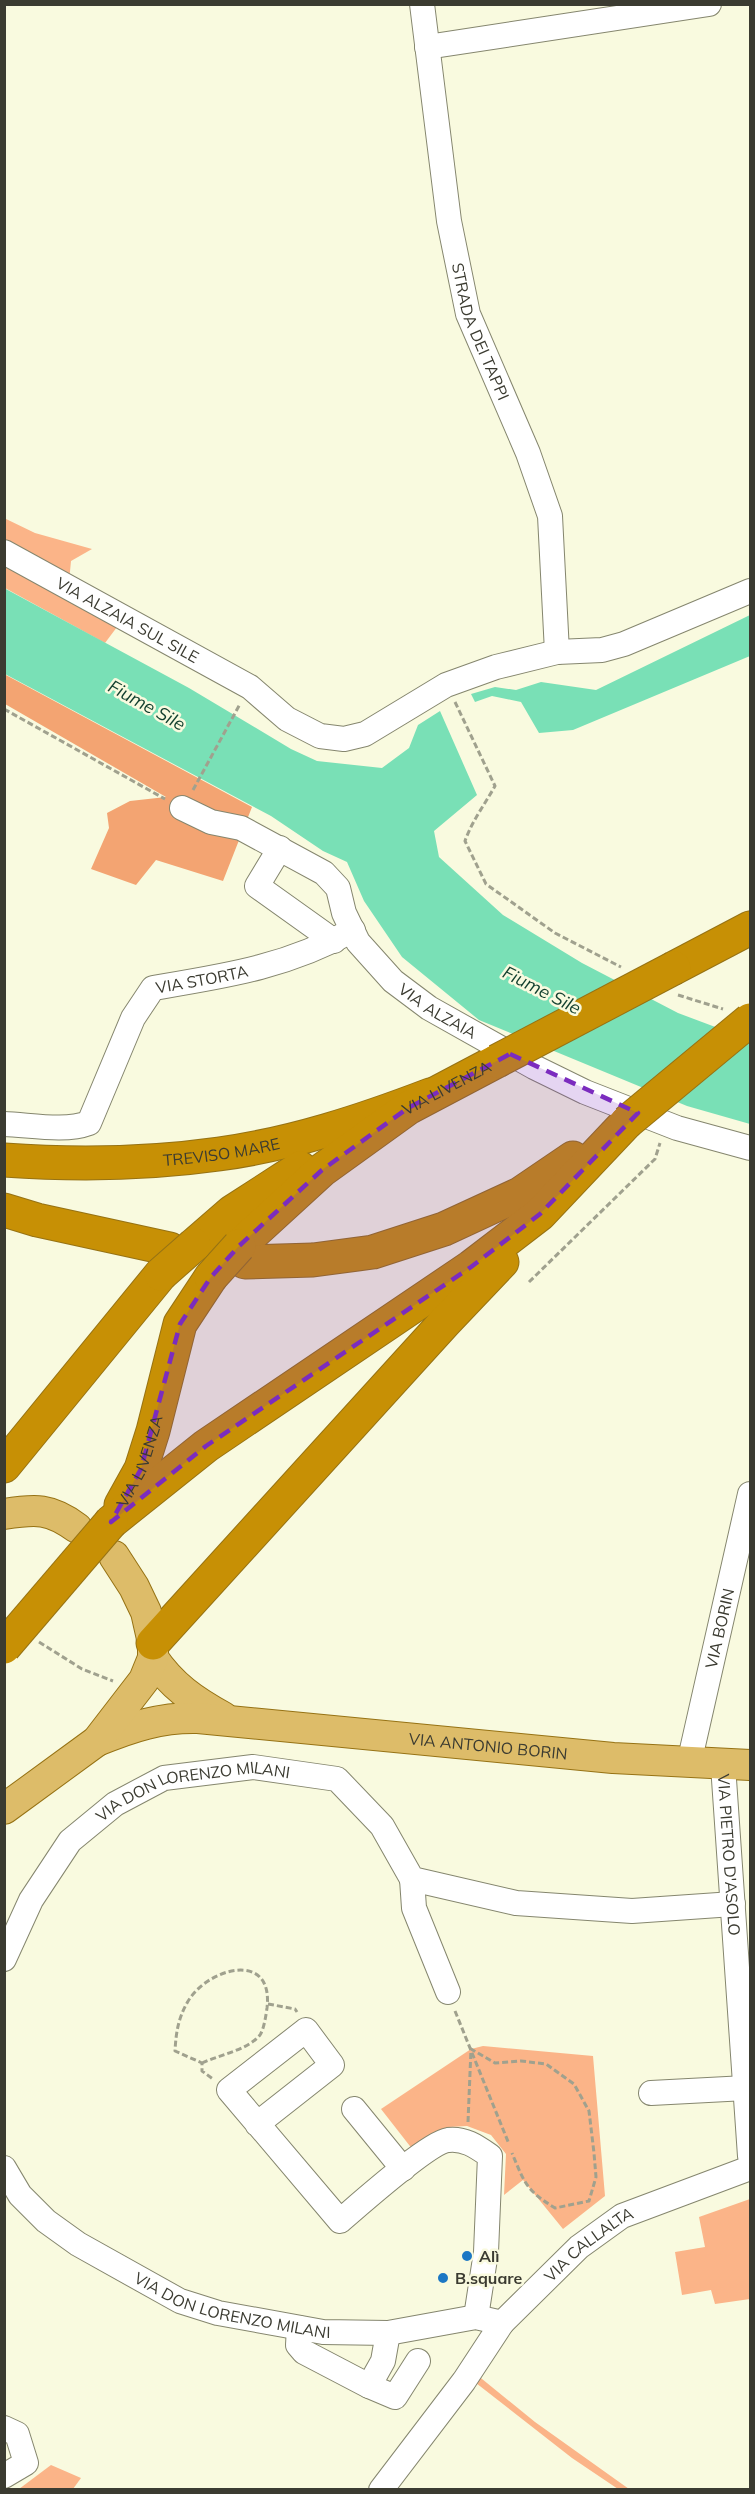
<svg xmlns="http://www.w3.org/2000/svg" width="755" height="2494" viewBox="0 0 755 2494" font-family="Mulish,sans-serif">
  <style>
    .green { fill: #fbb488 }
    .forest { fill: #f3a472 }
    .water { fill: #79e0b6 }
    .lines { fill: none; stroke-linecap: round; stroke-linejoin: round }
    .minor-casing { stroke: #85866e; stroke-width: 26 }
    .major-casing { stroke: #967214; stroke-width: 32 }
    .highway-casing { stroke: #967214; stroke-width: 35 }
    .path { stroke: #a0a18e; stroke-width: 3; stroke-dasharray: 6 3; stroke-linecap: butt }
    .minor { stroke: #fff; stroke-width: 24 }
    .major { stroke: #ddbc69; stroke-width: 30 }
    .highway { stroke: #c79005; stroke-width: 33 }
    .highway-bridge-casing { stroke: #967214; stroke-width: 35; stroke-linecap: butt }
    .highway-bridge { stroke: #c79005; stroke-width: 33 }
    .marked { fill: #7b2cbf; fill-opacity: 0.2; stroke: #7b2cbf; stroke-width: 4.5; stroke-dasharray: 12 8; stroke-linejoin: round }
    .poi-dot { fill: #1c77c4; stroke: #f9fadf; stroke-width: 2 }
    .labels { text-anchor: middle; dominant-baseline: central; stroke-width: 5; stroke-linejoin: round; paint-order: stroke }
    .street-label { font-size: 16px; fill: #3b3b31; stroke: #f9fadf }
    .poi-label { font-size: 16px; font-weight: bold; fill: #3b3b31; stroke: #f9fadf; text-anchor: start }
    .water-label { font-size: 18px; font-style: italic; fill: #113f2e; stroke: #f9fadf }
  </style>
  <rect width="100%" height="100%" fill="#f9fadf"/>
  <g class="green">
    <path d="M4,518L35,533L92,549L71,561L69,582L126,615L105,643L5,588Z"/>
    <path d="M483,2046L593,2056L605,2196L563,2229L523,2180L504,2195L506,2154L491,2135L467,2126L449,2127L413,2150L381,2109L471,2049Z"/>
    <path d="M750,2199V2299L715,2304L711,2290L682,2295L675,2252L705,2247L699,2217Z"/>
    <path d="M471,2370L535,2422L629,2489H618L572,2458L467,2376Z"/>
    <path d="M51,2465L81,2478L73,2489H19Z"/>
  </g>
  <path class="forest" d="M4,674L252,807L223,881L156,860L136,885L91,869L109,828L107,813L130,801L166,797L5,704Z"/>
  <g class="water">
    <path d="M4,588L189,688L291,749L317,761L382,768L409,748L418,725L440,711L477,795L434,831L439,857L503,915L582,963L678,1013L750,1040V1124L687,1106L479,1020L402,957L364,901L347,862L323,851L271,816L5,674Z"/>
    <path d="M750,615V656L573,730L539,733L521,702L492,696L475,702L471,694L495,687L516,690L541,682L596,690Z"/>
  </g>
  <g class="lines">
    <g class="minor-casing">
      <g id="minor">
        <path id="s1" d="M422,4L449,221L468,314L528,453L550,516L557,652"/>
        <path d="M427,47L709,4"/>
        <path id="s2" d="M4,552L250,687L287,719L320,736L344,739L365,734L446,685L496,667L557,652L602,650L624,644L750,591"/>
        <path id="s3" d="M182,808L211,822L241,828L324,873L338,888L344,913L358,942L393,981L429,1008L534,1067L585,1092L677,1128L750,1148"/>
        <path d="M280,848L257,886L334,941"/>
        <path id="s4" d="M4,1124C31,1125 65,1132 89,1123L133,1018L153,988C225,976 287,967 353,930"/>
        <path id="s5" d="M689,1763L750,1494"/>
        <path id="s6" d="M723,1765L750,2156"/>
        <path d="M412,1879L414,1908L448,1992"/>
        <path id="s7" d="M4,1959L31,1900L70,1841L115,1804L164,1778L253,1767L337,1779L382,1826L412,1879L516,1903L632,1911L733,1904"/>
        <path d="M651,2093L746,2088"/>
        <path d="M354,2109L403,2169"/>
        <path d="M257,2124L332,2065L306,2030L229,2090L340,2221C359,2205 428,2143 448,2140C465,2138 477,2147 490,2156L486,2252L476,2317"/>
        <path id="s8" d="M4,2168L20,2195L46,2221L78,2244L180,2301L218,2313L323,2332L388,2333L476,2317L502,2323"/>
        <path d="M299,2328L298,2345L304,2352L369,2386L395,2397L418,2361"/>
        <path d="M369,2386L383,2361L388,2333"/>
        <path d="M4,2428L17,2434L26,2463L4,2476"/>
        <path id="s9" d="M381,2490L464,2381L502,2323L579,2247L622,2216L750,2168"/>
      </g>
    </g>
    <g class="major-casing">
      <g id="major">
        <path d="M4,1514C36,1509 50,1508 77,1528"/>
        <path d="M153,1658C172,1686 194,1701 223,1717"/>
        <path id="s10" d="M97,1741C131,1727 161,1717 198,1718L613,1758L750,1765"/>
        <path d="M4,1809L97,1741L144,1680L153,1658V1643L146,1612L134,1587L114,1556"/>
      </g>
    </g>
    <g class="highway-casing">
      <g id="highway">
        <path d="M674,968L750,928"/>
        <path id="s11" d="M4,1160C76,1165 148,1164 219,1154C292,1144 362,1121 430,1095"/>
        <path d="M4,1210L37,1220L170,1249"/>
        <path d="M194,1245L232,1212L300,1168"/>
        <path id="s12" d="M239,1246L322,1170L408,1108L497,1061"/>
        <path d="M245,1262L313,1260L373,1252L444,1229L520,1194L573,1158"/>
        <path d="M4,1466L161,1274"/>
        <path id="s13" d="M121,1505L141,1469L153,1431L180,1324L211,1277"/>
        <path d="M111,1522L206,1446L471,1267L540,1214L627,1122"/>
        <path d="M153,1643L445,1322L502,1262"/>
      </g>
    </g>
    <g class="path">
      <path d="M455,702L495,786C485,804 472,821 465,841L486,884L555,933L621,967"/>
      <path d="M4,709L165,799"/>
      <path d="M193,790L240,704"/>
      <path d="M678,995L723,1009"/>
      <path d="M529,1282L655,1159L660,1143"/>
      <path d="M39,1642L82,1669L113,1681"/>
      <path d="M268,2004L295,2009L297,2012"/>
      <path d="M455,2011L509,2144"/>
      <path d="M202,2063C219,2055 248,2050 260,2035C264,2029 266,2015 267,2008C274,1949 206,1968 187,2003C178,2019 176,2033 175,2051L202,2063V2071L213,2079"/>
      <path d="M468,2122L471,2049L495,2063L521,2061L546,2064L574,2084L589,2111L594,2153L596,2177L589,2201L555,2208C526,2190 525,2184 512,2153"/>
    </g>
    <use href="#minor" class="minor"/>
    <use href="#major" class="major"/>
    <use href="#highway" class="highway"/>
    <g class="highway-bridge-casing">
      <g id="highway-bridge">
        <path d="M497,1061L674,968"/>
        <path d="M627,1122L750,1020"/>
        <path d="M161,1274L194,1245"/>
        <path d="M211,1277L239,1246"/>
        <path d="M4,1647L111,1522"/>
      </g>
    </g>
    <use href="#highway-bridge" class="highway-bridge"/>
  </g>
  <path class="marked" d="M510,1054L638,1113L540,1214L471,1267L206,1446L111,1522L141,1469L180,1324L211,1277L239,1246L322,1170L408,1108Z"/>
  <g class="poi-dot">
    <circle cx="467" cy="2256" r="6"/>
    <circle cx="443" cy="2278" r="6"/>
  </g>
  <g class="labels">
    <g class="street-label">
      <text stroke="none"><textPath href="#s1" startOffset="334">STRADA DEI TAPPI</textPath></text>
      <text stroke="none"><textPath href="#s2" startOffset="141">VIA ALZAIA SUL SILE</textPath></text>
      <text stroke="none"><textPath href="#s4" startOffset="285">VIA STORTA</textPath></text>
      <text stroke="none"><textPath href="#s3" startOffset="342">VIA ALZAIA</textPath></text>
      <text stroke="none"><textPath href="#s12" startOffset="262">VIA LIVENZA</textPath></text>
      <text stroke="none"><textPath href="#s11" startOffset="218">TREVISO MARE</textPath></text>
      <text stroke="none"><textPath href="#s13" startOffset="48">VIA LIVENZA</textPath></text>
      <text stroke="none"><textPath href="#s5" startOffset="138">VIA BORIN</textPath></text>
      <text stroke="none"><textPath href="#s10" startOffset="396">VIA ANTONIO BORIN</textPath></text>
      <text stroke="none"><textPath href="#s7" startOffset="274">VIA DON LORENZO MILANI</textPath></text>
      <text stroke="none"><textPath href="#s6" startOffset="90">VIA PIETRO D'ASOLO</textPath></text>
      <text stroke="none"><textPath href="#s9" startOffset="324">VIA CALLALTA</textPath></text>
      <text stroke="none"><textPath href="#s8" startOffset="276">VIA DON LORENZO MILANI</textPath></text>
    </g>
    <g class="poi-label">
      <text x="479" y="2256">Alì</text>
      <text x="455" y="2278">B.square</text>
    </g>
    <g class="water-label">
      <text transform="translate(147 705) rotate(29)">Fiume Sile</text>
      <text transform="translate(542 990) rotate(27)">Fiume Sile</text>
    </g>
  </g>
  <rect width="755" height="2494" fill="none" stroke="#3b3b31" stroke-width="12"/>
</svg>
